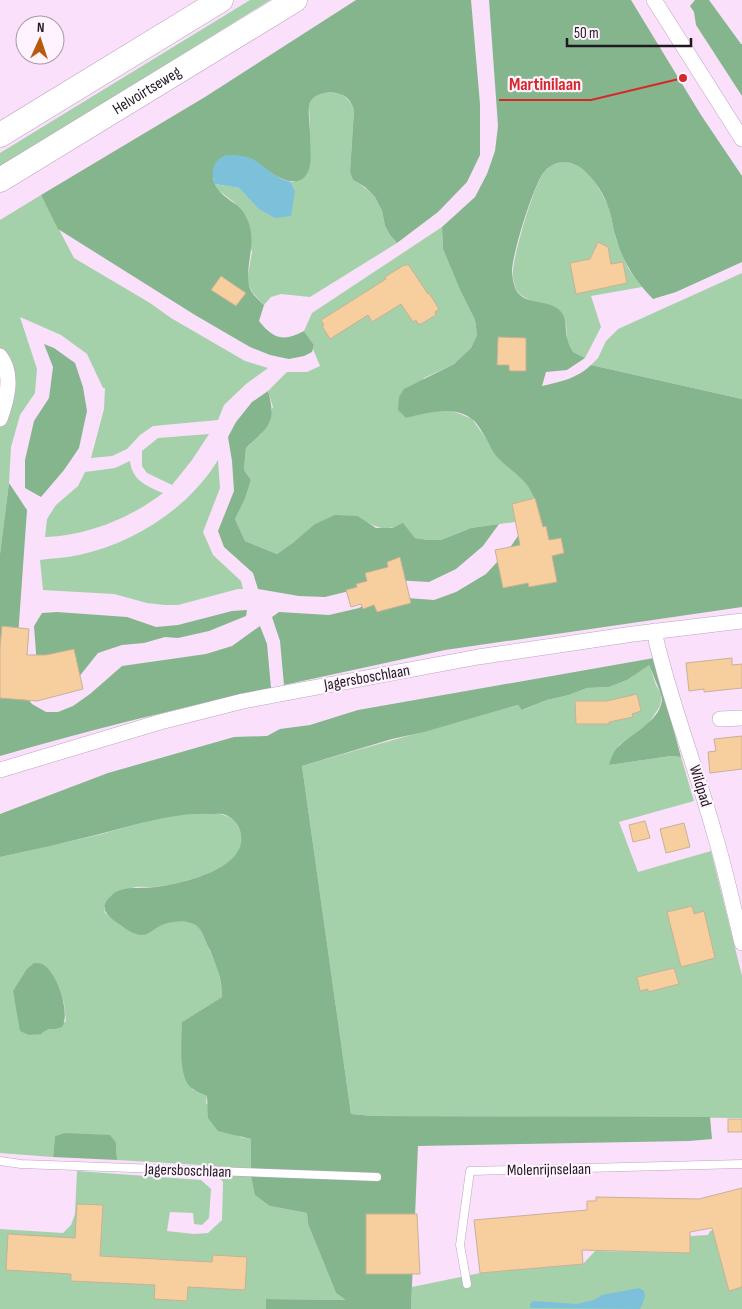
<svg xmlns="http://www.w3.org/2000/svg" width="742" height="1309" viewBox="0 0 742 1309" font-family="'Sofia Sans Condensed',sans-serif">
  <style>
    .green { fill: #a4d1aa; fill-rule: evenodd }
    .forest { fill: #85b58c }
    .water { fill: #7dc0da }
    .building { fill: #f7ce9e; stroke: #c8b197 }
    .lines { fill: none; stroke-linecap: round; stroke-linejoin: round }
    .lane-casing { stroke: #bda5be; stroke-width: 9 }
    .street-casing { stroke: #bda5be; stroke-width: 16 }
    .primary-casing { stroke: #bda5be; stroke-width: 25 }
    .lane { stroke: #fff; stroke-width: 8 }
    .street { stroke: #fff; stroke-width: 15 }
    .primary { stroke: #fff; stroke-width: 24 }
    .labels { text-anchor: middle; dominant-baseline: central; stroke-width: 4.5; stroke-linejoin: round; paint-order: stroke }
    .street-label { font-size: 16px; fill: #211822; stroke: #fef3fe }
    .leader { fill: none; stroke: #d62828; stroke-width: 2 }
    .callout-dot { fill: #d62828; stroke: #fef3fe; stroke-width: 2 }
    .callout-label { font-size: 18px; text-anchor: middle; font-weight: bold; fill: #d62828; stroke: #fef3fe; stroke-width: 4.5; stroke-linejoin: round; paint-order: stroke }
  </style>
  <rect width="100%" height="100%" fill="#fae0fb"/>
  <g class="green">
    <path d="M250,0H270L0,168V153Z"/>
    <path d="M320,93C338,93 346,91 354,110L350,172L353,180L364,187L375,197L382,211L385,226L390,235L397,243L310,297L281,294L271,297L264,305L252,292L247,280L252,252L235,203L218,190L215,184L239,188L248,197L295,191L291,182H295L310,133L309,106L311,99Z"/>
    <path d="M565,162L575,164L584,169L593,178L609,207L616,239L628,268L642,287L591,296L601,327L585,358L573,352L567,340L566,324L555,307C542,303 526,302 517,291C514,286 512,275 513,269C515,251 534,183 545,171C551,164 557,163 565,162Z"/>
    <path d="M41,195L74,258L150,303L171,318L245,361L268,368L246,384L224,405L218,420L153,426L140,435L127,449L112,456L91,458L104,409L105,388H103L87,354L61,335L20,317L37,369L35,393L20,415L11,447L9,483L0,554V220Z"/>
    <path d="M442,227L443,249L460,290L475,320L477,335L471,348L454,364L424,378L406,418L431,411L448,410L458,413L472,419L485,437L531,488L538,512L529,520L471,528L441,540H428L415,538L403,524C382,532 376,528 358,516L294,542L277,554L245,541L235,519L245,499L251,480L244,470L246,448L261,434L273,407L268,391L287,372H307L320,366L313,349L314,345L304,331L312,313Z"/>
    <path d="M742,273V399L591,365L598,358L606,341L618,329Z"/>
    <path d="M209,434L192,460L172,485L147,473L142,466V451L158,438Z"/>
    <path d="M218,460L220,488L203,532L213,555L241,581L243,589H238L178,605H165L147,603L114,594L43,590L40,560C53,558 66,558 79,555C134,543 188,509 218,460Z"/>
    <path d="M130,461C132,480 146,486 163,493C131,518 86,536 45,537L47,519L56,505L78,486L85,472L115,468Z"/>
    <path d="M649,664L656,685L662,696L660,706L649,723L619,745L609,765L671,756L681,757L694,801L619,822L638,872L711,851L742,976V1118L373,1116L351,1114L302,766C374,745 446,726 518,705L523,710L547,700L569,695L587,688L609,687L627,680Z"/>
    <path d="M191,813C204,813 221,811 232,819C238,824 241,831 242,839C245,869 177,885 155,887C148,888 139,885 132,888C122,892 113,901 104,907L105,913L134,933L143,935L162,924L177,921L191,922L199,927L217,966L223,992L222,997L182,1022L192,1089L207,1096L206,1103L240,1137L251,1139V1175L270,1206L307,1213L308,1224L336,1293L347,1300L266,1299V1309H0V1229L63,1233L71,1225L75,1214L77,1171L201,1180L211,1189L209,1218L202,1225L194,1224L193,1213L170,1212L167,1231L194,1234L208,1233L222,1220L223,1182L212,1170L201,1165L117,1160L116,1143L64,1133L55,1136L53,1157L0,1153V857L98,835L159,818ZM58,986L64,1003L66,1021L55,1029H49L42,1033L29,1035L16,1005L13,991Z"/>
    <path d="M713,1230L729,1290L742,1287V1309H411L412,1287L480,1273L583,1264L595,1251L689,1253L690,1236L708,1235L710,1231Z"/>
  </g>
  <g class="forest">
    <path d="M356,0H471L480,104V155L467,182L438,212L397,243L390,235L385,226L382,211L375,197L365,187L353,180L350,172L354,110C352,105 350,100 346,97C335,89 310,91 309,107C308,116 310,125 310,134C310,144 312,160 309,169C299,198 265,169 252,159L213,178C214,181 215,185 217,188C224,199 239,203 245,215C261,242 241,269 251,291C254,296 260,301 264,305L259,321C273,339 284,342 304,331L314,345L312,352L304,356L289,359L270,355L250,347L195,315L58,229L41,195L205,97Z"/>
    <path d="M489,0H631L701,115L742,176V262L676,292L653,299C636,282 623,262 616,238C613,229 612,218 609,209C605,196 595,180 585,171C573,160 556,159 545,171C534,182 512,255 512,271C512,276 514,286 516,290C526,307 552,298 562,313C567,321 565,330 567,338C568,343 571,348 573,352L585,358L567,370L546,372L542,386C560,382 578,378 591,365L742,399V607L445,650L284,685L280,641L272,617L279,612L329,615L359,608L368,603L407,598L434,600L456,592L486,574L509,549L529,520L538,512C532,481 519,478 498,458C492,452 489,442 484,435C481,430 477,423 473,420C455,404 426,413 406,418L398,410L399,397L404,389L454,364L471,348L477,335L475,320L460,290L443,249L442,227L475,197L487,174L495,151L498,126Z"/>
    <path d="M695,0H709L741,44H742V96L696,25L694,12L690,6Z"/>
    <path d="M44,344L54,348L75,363L83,387L87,411L79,448L64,470L41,497L25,488V460L34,421L49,398L53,367Z"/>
    <path d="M268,391C277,423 269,426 246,448L244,470L251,480L245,499L235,519L245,541L277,554L294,542L315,524L335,515L358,516L376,528H392L403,523L415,538L428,540H441L471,528L499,524L483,546L456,569L429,582L394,580L325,597L299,596L258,589L253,573L224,547L218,531L234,491L232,461L228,437L236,422L252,402Z"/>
    <path d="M9,483L27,510L17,651L23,693L32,704L46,712H58L73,706L90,694L122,666L206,654L232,646L260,626L267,644L271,688C180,708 89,730 0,756V554Z"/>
    <path d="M247,610L246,616L209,631L178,638L165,637L144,643L122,645L98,653L74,683L37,666L34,626L42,613L57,612L127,617L156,627L178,625L232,611Z"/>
    <path d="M654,658L681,757L671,756L609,765C611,758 614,750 620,745C633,733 663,719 662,697C661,694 651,669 649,665L627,680L609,687L587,688L569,695L547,700L522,710L518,705L424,732L392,739L302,766L351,1114L373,1116L710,1117L712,1139L689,1141L418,1146L411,1309H266V1299L346,1300L336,1293L308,1224L307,1213L270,1206L255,1195L251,1175V1139L218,1131L208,1118L207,1096C203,1094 197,1092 193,1089C177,1079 182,1039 182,1022L222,997C223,981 216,965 210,950C206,944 203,932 198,927C190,919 172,921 162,925C156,927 149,935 142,935C133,935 125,928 119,924C109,917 98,909 109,898C112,895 115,892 118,891C130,886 143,889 156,887C180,884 247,869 241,835C240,826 234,819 226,815C222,813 215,814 211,814C171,812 134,826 96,835C64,843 32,850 0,857V814L108,773L234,737L267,736L280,729L310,725L358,710Z"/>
    <path d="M34,963C37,963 40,963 42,964C57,971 71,1014 62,1027L55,1029H49L42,1033V1034L29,1035L20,1031L13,991L27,969Z"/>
    <path d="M64,1133L110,1135L116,1143L117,1160L53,1157L55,1136Z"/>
  </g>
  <g class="water">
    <path d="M226,155C234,155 242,155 250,158C265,165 273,178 291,182L295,191L291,216L275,218L259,209L239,188L215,184C210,171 213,160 226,155Z"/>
    <path d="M639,1288L644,1291L645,1297L640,1309L530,1308V1304L533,1301L577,1304L594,1300L602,1295Z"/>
  </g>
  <g class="building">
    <path d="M598,242L608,247L611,264L623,262L627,283L576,294L570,263L590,259Z"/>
    <path d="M408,264L428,294L429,293L439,309L435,312L436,315L421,324H418L416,320L413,322L401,304L372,322L368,315L330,339L322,326L324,325L321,320L386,279L385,277L404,265L405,266Z"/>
    <path d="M221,276L246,293L236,306L211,290Z"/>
    <path d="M498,337L526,338V371H511L509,370V365H497Z"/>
    <path d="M535,498L543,527L546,526L549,540L561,538L564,553L552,556L557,582L529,587L528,583L503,588L495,550L520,545L512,504Z"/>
    <path d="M400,557L411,603L377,612L374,605L363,609L361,604L351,607L346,590L357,587L356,584L367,581L365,573L388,567L387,562Z"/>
    <path d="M2,626L29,629L27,655H46L74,649L83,689L37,701L0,698V647Z"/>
    <path d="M732,658V665L742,664V688L704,692V689L689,691L686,663Z"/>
    <path d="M637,694L641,711L632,714L633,717L609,722V724H576L575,701H607Z"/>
    <path d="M742,736V769L710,773L708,752L716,751L714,739Z"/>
    <path d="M645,821L650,838L633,842L629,825Z"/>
    <path d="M684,823L690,847L666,853L660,829Z"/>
    <path d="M692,906L694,914L704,911L715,958L681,967L667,912Z"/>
    <path d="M674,968L679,984L648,992V989L640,991L637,977Z"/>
    <rect x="728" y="1119" width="14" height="13"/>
    <path d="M742,1188V1287L729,1291L712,1228L690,1232V1253L582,1250L583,1264L480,1273L474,1220L587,1210V1201H596V1197L699,1199Z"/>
    <path d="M77,1204L103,1205L100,1256L212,1262L213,1255L247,1257L245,1290L188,1287L187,1301L154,1299L155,1285L71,1281V1274L6,1270L8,1234L75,1238Z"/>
    <path d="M366,1214H417L420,1274H366Z"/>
  </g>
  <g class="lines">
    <g class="lane-casing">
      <g id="lane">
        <path d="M0,1161L21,1164L377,1177"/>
        <path d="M467,1284L460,1245L470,1171L742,1164"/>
      </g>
    </g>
    <g class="street-casing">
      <g id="street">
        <path d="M654,0L742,139"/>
        <path d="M0,356C14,374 7,400 0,419"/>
        <path d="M654,631C669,699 695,764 714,832C725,868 733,906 742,943"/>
        <path d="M720,719L742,718"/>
        <path d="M0,770L160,722L243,701L478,657L633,634L742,621"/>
      </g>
    </g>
    <g class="primary-casing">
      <g id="primary">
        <path d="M0,135L221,0"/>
        <path id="s1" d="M0,180L295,0"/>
      </g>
    </g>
    <use href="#lane" class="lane"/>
    <use href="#street" class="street"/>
    <use href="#primary" class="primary"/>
  </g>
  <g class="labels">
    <g class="street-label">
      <text stroke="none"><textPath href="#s1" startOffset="172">Helvoirtseweg</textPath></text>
      <text transform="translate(367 678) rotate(-10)">Jagersboschlaan</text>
      <text transform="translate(700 786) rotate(73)">Wildpad</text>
      <text transform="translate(549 1170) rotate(-1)">Molenrijnselaan</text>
      <text transform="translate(188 1171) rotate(2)">Jagersboschlaan</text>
    </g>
  </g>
  <path class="leader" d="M683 78L591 100H499"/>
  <circle class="callout-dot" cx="683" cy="78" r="5"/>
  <g class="callout-label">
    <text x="545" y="90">Martinilaan</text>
  </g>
  <g transform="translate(40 40) rotate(3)"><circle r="24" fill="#fef3fe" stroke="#a69ba6"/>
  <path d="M0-4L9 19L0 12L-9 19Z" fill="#b7590d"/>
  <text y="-8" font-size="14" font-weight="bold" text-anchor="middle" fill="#211822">N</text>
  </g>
  <path d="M567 38v8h124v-8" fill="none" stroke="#211822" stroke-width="2.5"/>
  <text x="574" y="38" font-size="15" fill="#211822" stroke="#fef3fe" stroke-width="4" paint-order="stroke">50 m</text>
</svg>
